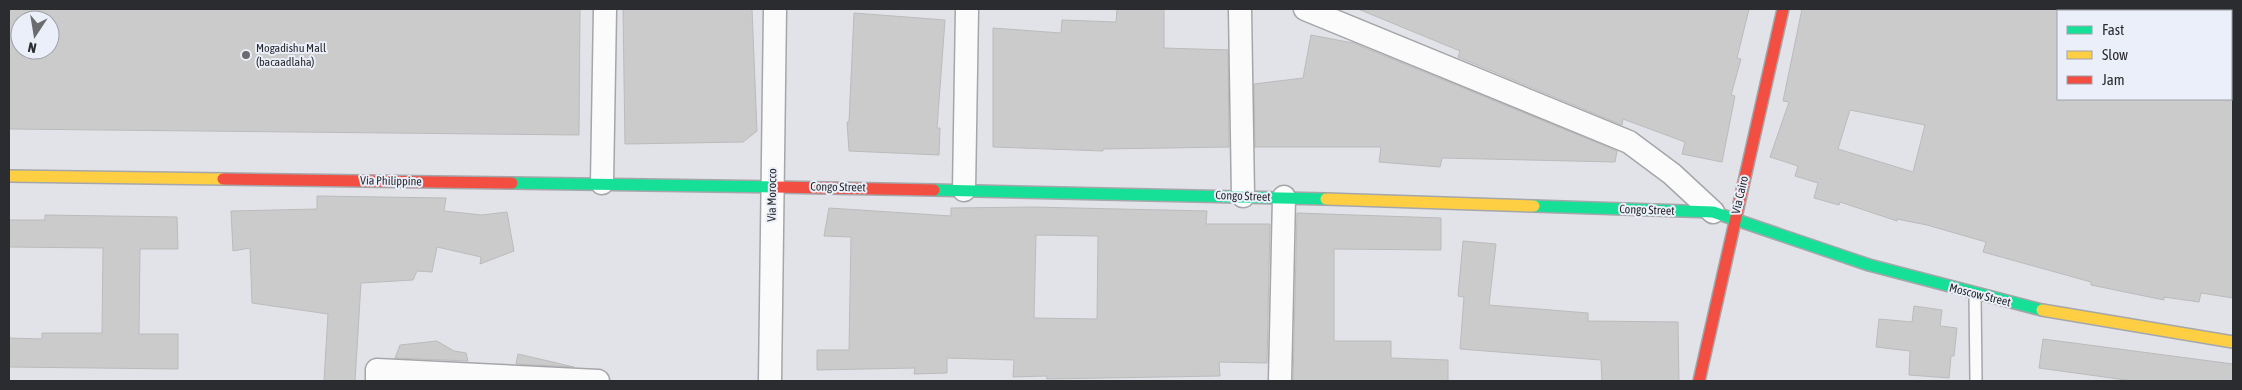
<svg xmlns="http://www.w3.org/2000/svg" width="2242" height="390" viewBox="0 0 2242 390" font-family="'Asap Condensed',sans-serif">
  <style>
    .building { fill: #cccbcc; stroke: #bcbbbc; fill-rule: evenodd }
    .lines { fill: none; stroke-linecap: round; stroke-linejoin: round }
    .lane-casing { stroke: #a5a6aa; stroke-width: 14 }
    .street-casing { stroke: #a5a6aa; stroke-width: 25 }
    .fast-casing { stroke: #a5a6aa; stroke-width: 14 }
    .slow-casing { stroke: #a5a6aa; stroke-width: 14 }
    .jam-casing { stroke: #a5a6aa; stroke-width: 14 }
    .lane { stroke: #fbfbfc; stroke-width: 11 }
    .street { stroke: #fbfbfc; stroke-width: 22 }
    .fast { stroke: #16e098; stroke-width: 11 }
    .slow { stroke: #ffcf43; stroke-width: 11 }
    .jam { stroke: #f24e42; stroke-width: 11 }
    .poi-dot { fill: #6b6c70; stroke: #ebeff9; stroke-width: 2 }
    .labels { text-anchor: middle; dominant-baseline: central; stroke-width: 4; stroke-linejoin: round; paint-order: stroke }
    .poi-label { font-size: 12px; fill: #2b2c30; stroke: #ebeff9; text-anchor: start }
    .street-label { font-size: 12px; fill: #2b2c30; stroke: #ebeff9 }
  </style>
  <rect width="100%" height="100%" fill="#e2e3e8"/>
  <g class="building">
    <path d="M9,9H580L579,135L9,129ZM20,20H50V50H20Z"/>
    <path d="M623,9H752L757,131L743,142L625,144Z"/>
    <path d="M1117,9H1164V48L1228,50L1229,147L1103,149V151L993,147V28L1061,33L1062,20L1116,22Z"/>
    <path d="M1358,9H1749L1737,58L1741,59L1731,95L1735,96L1722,162L1682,154L1685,142L1623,119L1622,125L1458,57L1460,51Z"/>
    <path d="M1802,9H2058V99H2233V298L2201,293L2199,302L2164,297V300L2091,285V282L1983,252L1986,242L1927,225L1897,219V221L1840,202L1839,205L1814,198L1818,183L1795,176L1798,166L1770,157L1789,102L1783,101ZM1850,110L1925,125L1913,172L1838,149Z"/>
    <path d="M854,13L945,20L937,128H940L939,155L849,151L847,122H849Z"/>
    <path d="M1311,35L1353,43L1617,151L1615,162L1442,158L1440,167L1379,162L1381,147H1255L1254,84L1303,78Z"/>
    <path d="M317,196L446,198L444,211L482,215L507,212L514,251L480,264L481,257L437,247L432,272L417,271L413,280L361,283L355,381H324L328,314L252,303L250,248L233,251L231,211L317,209Z"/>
    <path d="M1032,207L1207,211L1206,224H1270L1267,363L1219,362L1220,376L1047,379L1046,376L1013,377L1014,360L947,358V373L914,374L915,368L817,370V350H849L851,237L824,236L829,208L951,216V208ZM1036,235L1098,236L1097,319L1034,318Z"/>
    <path d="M1297,213L1441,218V250L1334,249V341H1391V358L1448,360V381H1293Z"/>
    <path d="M45,215L177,217L178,249H140L139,334H178V369L9,367V338L42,339V333H102L103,248L9,247V220H45Z"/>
    <path d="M1463,241L1496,244L1489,305L1588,313V321L1678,322L1679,381H1602L1601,360L1460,349L1464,297L1458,296Z"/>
    <path d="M1914,306L1942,310L1940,326L1957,328L1954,356H1951L1949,378L1909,375L1910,351L1876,347L1879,319L1912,322Z"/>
    <path d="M2043,339L2233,364V381H2133L2039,368Z"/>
    <path d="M437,341L454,351L466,353L468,361L395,358L400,345Z"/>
    <path d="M518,354L574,367L516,364Z"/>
  </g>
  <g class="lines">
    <g class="lane-casing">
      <path id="lane" d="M1975,294L1976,381"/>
    </g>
    <g class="street-casing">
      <g id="street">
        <path d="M1240,9L1243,196"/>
        <path d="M1305,9L1629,142L1672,174L1713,212"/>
        <path d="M602,183L605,9"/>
        <path d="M964,190L967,9"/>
        <path d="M377,381V370L598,381"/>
        <path d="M770,381L775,9"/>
        <path d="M1280,381L1284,197"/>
      </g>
    </g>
    <g class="fast-casing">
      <g id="fast">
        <path d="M512,183L775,187"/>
        <path d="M934,190L1326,199"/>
        <path d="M1534,206L1713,212L1869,265L2042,310"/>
      </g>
    </g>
    <g class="slow-casing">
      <g id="slow">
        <path d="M9,176L223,179"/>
        <path d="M1326,199L1534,206"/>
        <path d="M2042,310L2233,342"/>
      </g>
    </g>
    <g class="jam-casing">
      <g id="jam">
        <path d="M223,179L512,183"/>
        <path d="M775,187L934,190"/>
        <path d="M1699,381L1783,9"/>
      </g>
    </g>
    <use href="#lane" class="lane"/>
    <use href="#street" class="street"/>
    <use href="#fast" class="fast"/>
    <use href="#slow" class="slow"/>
    <use href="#jam" class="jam"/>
  </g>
  <circle class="poi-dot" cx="246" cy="55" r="5"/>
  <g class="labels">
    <g class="poi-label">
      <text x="256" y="48">Mogadishu Mall<tspan x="256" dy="14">(bacaadlaha)</tspan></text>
    </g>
    <g class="street-label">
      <text transform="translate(391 181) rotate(1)">Via Philippine</text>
      <text transform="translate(838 187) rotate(1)">Congo Street</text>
      <text transform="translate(772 195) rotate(-89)">Via Morocco</text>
      <text transform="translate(1740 195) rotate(-77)">Via Cairo</text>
      <text transform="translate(1243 196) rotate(2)">Congo Street</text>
      <text transform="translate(1647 210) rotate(2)">Congo Street</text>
      <text transform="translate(1980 295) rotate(14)">Moscow Street</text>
    </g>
  </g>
  <rect width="2242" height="390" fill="none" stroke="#2b2c30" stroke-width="20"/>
  <rect x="2057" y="10" width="175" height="90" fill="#ebeff9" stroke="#9ea1a9"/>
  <rect x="2067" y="26" width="25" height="8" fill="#16e098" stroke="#9ea1a9"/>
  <text x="2102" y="35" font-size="15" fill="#2b2c30">Fast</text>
  <rect x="2067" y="51" width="25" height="8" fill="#ffcf43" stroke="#9ea1a9"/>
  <text x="2102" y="60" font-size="15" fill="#2b2c30">Slow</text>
  <rect x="2067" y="76" width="25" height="8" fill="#f24e42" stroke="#9ea1a9"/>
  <text x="2102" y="85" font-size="15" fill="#2b2c30">Jam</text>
  <g transform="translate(35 35) rotate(192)"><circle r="24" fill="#ebeff9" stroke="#9ea1a9"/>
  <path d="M0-4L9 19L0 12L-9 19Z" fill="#6b6c70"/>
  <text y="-8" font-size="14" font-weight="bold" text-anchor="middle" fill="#2b2c30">N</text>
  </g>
</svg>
